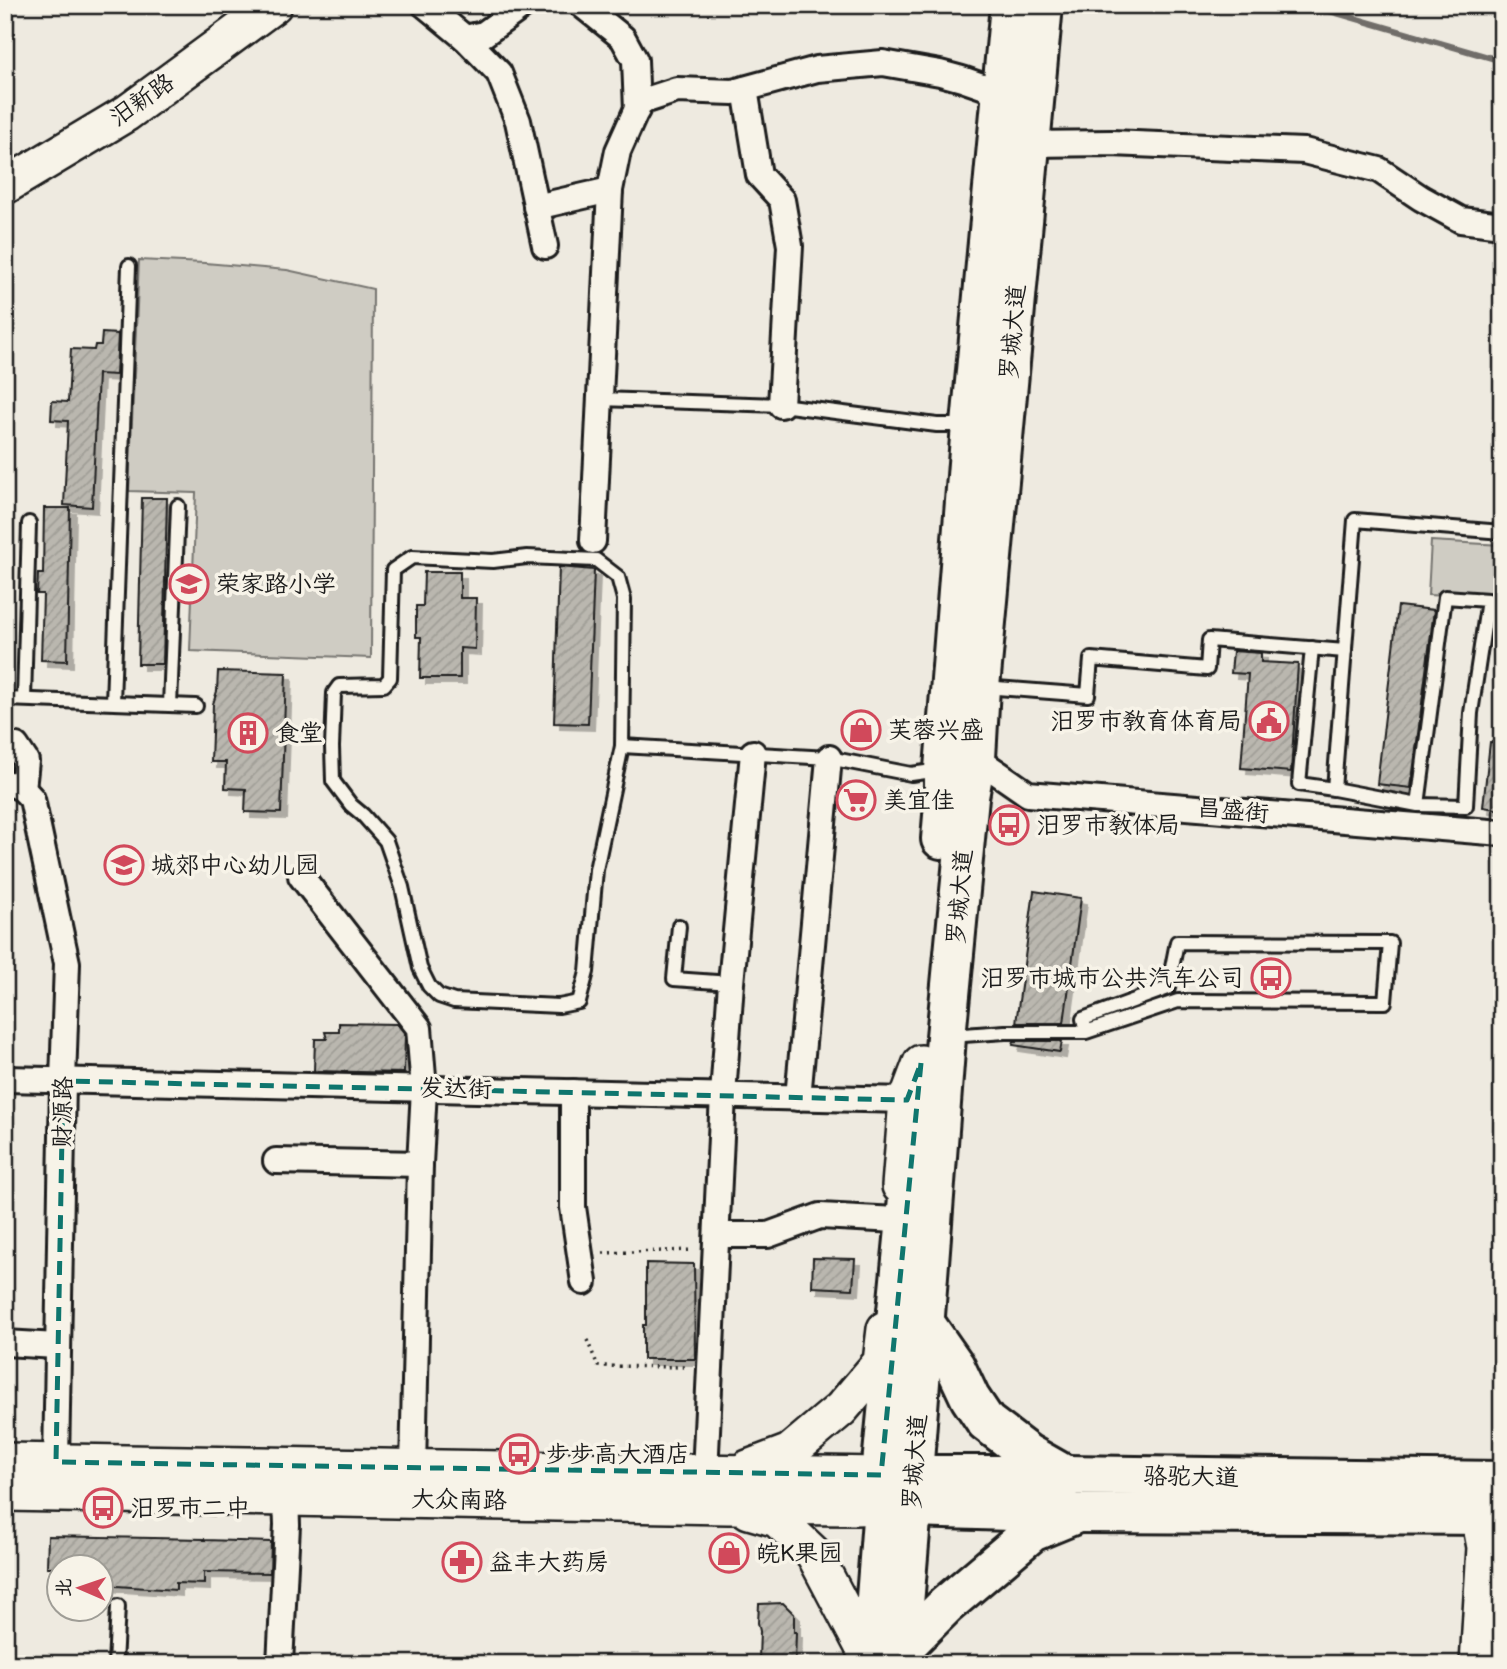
<svg xmlns="http://www.w3.org/2000/svg" width="1507" height="1669" viewBox="0 0 1507 1669" font-family="Pangolin,'LXGW WenKai TC',sans-serif">
  <style>
    .green { fill: #cfccc3; stroke: #767470; stroke-width: 2 }
    .lines { fill: none; stroke-linecap: round; stroke-linejoin: round }
    .stream { stroke: #6f6d69; stroke-width: 6 }
    .building { fill: url(#building-hatch); stroke: #1c1c1c; stroke-width: 2; filter: url(#shadow) }
    .lane-casing { stroke: #1c1c1c; stroke-width: 18 }
    .street-casing { stroke: #1c1c1c; stroke-width: 30 }
    .secondary-casing { stroke: #1c1c1c; stroke-width: 40 }
    .primary-casing { stroke: #1c1c1c; stroke-width: 44 }
    .highway-casing { stroke: #1c1c1c; stroke-width: 44 }
    .path { stroke: #1c1c1c; stroke-width: 3.5; stroke-dasharray: 2 5; stroke-linecap: butt }
    .lane { stroke: #f7f3e8; stroke-width: 12 }
    .street { stroke: #f7f3e8; stroke-width: 24 }
    .secondary { stroke: #f7f3e8; stroke-width: 35 }
    .primary { stroke: #f7f3e8; stroke-width: 38 }
    .highway { stroke: #f7f3e8; stroke-width: 38 }
    .marked { fill: none; stroke: #0f766e; stroke-width: 5; stroke-dasharray: 14 9; stroke-linejoin: round }
    .labels { text-anchor: middle; dominant-baseline: central; stroke-width: 7; stroke-linejoin: round; paint-order: stroke }
    .street-label { font-size: 24px; fill: #1c1c1c; stroke: #f7f3e8 }
    .poi-label { font-size: 24px; fill: #1c1c1c; stroke: #f7f3e8; text-anchor: start }
  </style>
  <defs>
    <pattern id="building-hatch" width="6" height="6" patternUnits="userSpaceOnUse" patternTransform="scale(1.75)"><rect width="6" height="6" fill="#bab7af"/><path d="M-1 1l2-2M0 6l6-6M5 7l2-2" fill="none" stroke="#9f9d96"/></pattern>
    <filter id="shadow"><feDropShadow dx="6" dy="6" stdDeviation="0" flood-color="#0004"/></filter>
  </defs>
  <rect width="100%" height="100%" fill="#eeeae0"/>
  <filter id="ink" filterUnits="userSpaceOnUse"><feTurbulence type="fractalNoise" baseFrequency=".0143" numOctaves="2"/><feDisplacementMap in="SourceGraphic" scale="14" xChannelSelector="R" yChannelSelector="G"/><feConvolveMatrix kernelMatrix="1 2 1 2 8 2 1 2 1" color-interpolation-filters="sRGB"/></filter>
  <g filter="url(#ink)">
    <g class="green">
      <path d="M139,260L205,263L287,270L373,289L371,658L190,651L196,493L129,491Z"/>
      <path d="M1431,541L1502,545V599L1428,595Z"/>
    </g>
    <g class="lines">
      <path class="stream" d="M1309,5L1502,61"/>
    </g>
    <g class="building">
      <path d="M102,333L118,334L116,375L98,374L92,507L64,505L68,421L51,420L52,401L68,402L71,349L94,350L95,345H101Z"/>
      <path d="M142,498H167L163,664H138Z"/>
      <path d="M44,508H70L67,661L41,660L43,594H37L38,574H43Z"/>
      <path d="M559,567L594,570L588,724L554,723Z"/>
      <path d="M424,572H460V598H476L475,649L460,648V678H420L421,637H416V606H423Z"/>
      <path d="M1398,606L1434,610L1411,788L1377,784Z"/>
      <path d="M1233,651L1261,653V662L1298,664L1291,772L1241,768L1248,674L1231,673Z"/>
      <path d="M218,671L286,673L281,813L245,812L246,789L225,788L226,762H211L213,704L217,691Z"/>
      <path d="M1490,742L1502,743V810L1483,807Z"/>
      <path d="M1034,891L1081,898L1064,1023H1016Z"/>
      <path d="M339,1023L397,1024L405,1034L404,1073L314,1071L315,1039H327L325,1032H339Z"/>
      <path d="M1014,1041H1062L1060,1052L1013,1045Z"/>
      <path d="M813,1258L855,1259L853,1289L812,1287Z"/>
      <path d="M646,1263L694,1264L695,1359H643V1325H646Z"/>
      <path d="M48,1536L204,1539V1540L271,1542L270,1573L204,1572V1584L176,1583V1590L102,1585V1567H47Z"/>
      <path d="M783,1603L794,1614V1632H796L795,1664H773V1659H759L760,1631L758,1623L759,1604Z"/>
    </g>
    <g class="lines">
      <g class="lane-casing">
        <g id="lane">
          <path d="M600,399L781,405L937,425H967"/>
          <path d="M412,557L493,561L527,557L596,560L618,577L624,599L622,746L596,870L587,972L579,1002L559,1006L454,1001L439,996L429,986L420,968L402,887L386,841L363,815L351,805L333,781L332,747L334,693L339,686L384,685L390,678L393,570Z"/>
          <path d="M1312,648L1299,784L1334,789L1418,805L1466,806L1471,713L1488,600L1445,597L1418,805"/>
          <path d="M984,687L1088,695L1091,659L1207,669L1209,640L1345,651"/>
          <path d="M5,699L196,706"/>
          <path d="M24,699L29,523"/>
          <path d="M113,702L129,266"/>
          <path d="M170,705L178,506"/>
          <path d="M622,746L829,758L911,774L940,770"/>
          <path d="M1334,789L1355,520L1502,532"/>
          <path d="M679,926L674,979L731,983"/>
          <path d="M950,1036L1005,1032H1086L1178,1001L1385,1002L1390,943L1177,942L1168,988L1083,1019L1086,1032"/>
          <path d="M115,1664L118,1606"/>
        </g>
      </g>
      <g class="street-casing">
        <g id="street">
          <path d="M425,5L465,38L484,34L524,5"/>
          <path d="M582,5L623,38L635,60L637,110"/>
          <path d="M465,38L499,73L518,121L545,246"/>
          <path d="M745,89L759,175L782,200L790,246L781,405"/>
          <path d="M1030,144L1111,143L1304,151L1379,170L1421,198L1461,220L1502,225"/>
          <path d="M536,207L610,190"/>
          <path d="M593,541L610,190L618,151L640,102L677,90L733,92L817,69L883,63L940,73L962,79L985,87L1000,98"/>
          <path d="M5,745L16,746L26,761L23,789"/>
          <path d="M976,758L1028,794L1502,833"/>
          <path d="M5,784C18,783 24,790 32,799L67,963L63,1081L56,1462"/>
          <path d="M301,876L419,1028L424,1089L420,1164L413,1468"/>
          <path d="M5,1079L907,1100"/>
          <path d="M573,1092V1207L584,1282"/>
          <path d="M798,1098L829,758"/>
          <path d="M276,1161L420,1164"/>
          <path d="M717,1235H768L820,1216L897,1220"/>
          <path d="M5,1343L57,1346"/>
          <path d="M705,1473L723,1095L731,983L753,753"/>
          <path d="M280,1664L287,1525L286,1497"/>
        </g>
      </g>
      <g class="secondary-casing">
        <g id="secondary">
          <path d="M5,186L127,113L274,5"/>
          <path d="M900,1186L907,1100L921,1063"/>
          <path d="M5,1461L881,1475"/>
          <path d="M748,1468L790,1452L841,1409L881,1362L885,1329"/>
          <path d="M5,1493L728,1506L855,1507L883,1506L912,1508"/>
          <path d="M749,1511L777,1519L814,1554L871,1662"/>
          <path d="M1478,1664L1485,1547L1479,1516L1498,1492"/>
        </g>
      </g>
      <g class="primary-casing">
        <g id="primary">
          <path d="M925,1323L955,1366L970,1398L986,1422L1028,1454L1065,1475"/>
          <path d="M881,1475H1065L1502,1481"/>
          <path d="M912,1508L1076,1513L1502,1515"/>
          <path d="M900,1651L946,1605L1032,1532L1071,1516"/>
        </g>
      </g>
      <g class="highway-casing">
        <g id="highway">
          <path d="M941,839L944,804V769L971,425L1010,5"/>
          <path d="M871,1664L883,1506L881,1475L912,1157"/>
          <path d="M899,1664L912,1508L913,1475L946,1037L969,797L976,758L980,687L1043,5"/>
        </g>
      </g>
      <g class="path">
        <path d="M603,1253L693,1250"/>
        <path d="M587,1340L598,1366L687,1367"/>
      </g>
      <use href="#lane" class="lane"/>
      <use href="#street" class="street"/>
      <use href="#secondary" class="secondary"/>
      <use href="#primary" class="primary"/>
      <use href="#highway" class="highway"/>
    </g>
  </g>
  <path class="marked" d="M921,1063L881,1475L56,1462L63,1081L907,1100Z"/>
  <defs>
    <g id="school-ring" transform="scale(2.0125)"><circle r="9.5" fill="#f7f3e8" stroke="#d1495b" stroke-width="1.5"/><path d="M0-5L7-2L0 1L-7-2ZM-4 1L0 2.5L4 1V4Q0 6-4 4Z" fill="#d1495b"/></g>
    <g id="civic-ring" transform="scale(2.0125)"><circle r="9.5" fill="#f7f3e8" stroke="#d1495b" stroke-width="1.5"/><path d="M-.6-6.5H3V-4.5H.6V-3L4-1V1h2V6H-6V1h2V-1L-.6-3ZM-1.2 2.5V6h2.4V2.5Z" fill="#d1495b"/></g>
    <g id="shop-ring" transform="scale(2.0125)"><circle r="9.5" fill="#f7f3e8" stroke="#d1495b" stroke-width="1.5"/><path d="M-5-2.5h2.3a2.7 3.5 0 0 1 5.4 0H5L5.5 6h-11ZM-1.5-2.5h3a1.5 2.3 0 0 0-3 0Z" fill="#d1495b"/></g>
    <g id="building-ring" transform="scale(2.0125)"><circle r="9.5" fill="#f7f3e8" stroke="#d1495b" stroke-width="1.5"/><path d="M-4-6H4V6H1V3H-1V6H-4ZM-2.5-4.3h1.7v1.8h-1.7ZM.8-4.3h1.7v1.8H.8ZM-2.5-1h1.7V.8h-1.7ZM.8-1h1.7V.8H.8Z" fill="#d1495b"/></g>
    <g id="supermarket-ring" transform="scale(2.0125)"><circle r="9.5" fill="#f7f3e8" stroke="#d1495b" stroke-width="1.5"/><path d="M-6-5.5h2.5l.6 2H6L4.5 2H-2.5L-4.4-4H-6ZM-1.5 3.2a1.3 1.3 0 1 0 .1 0ZM3 3.2a1.3 1.3 0 1 0 .1 0Z" fill="#d1495b"/></g>
    <g id="bus-ring" transform="scale(2.0125)"><circle r="9.5" fill="#f7f3e8" stroke="#d1495b" stroke-width="1.5"/><path d="M-5-6H5V4H4V6H2V4H-2V6H-4V4H-5ZM-3.5-4V0h7V-4ZM-3.5 1.2v1.5H-2V1.2ZM2 1.2v1.5H3.5V1.2Z" fill="#d1495b"/></g>
    <g id="pharmacy-ring" transform="scale(2.0125)"><circle r="9.5" fill="#f7f3e8" stroke="#d1495b" stroke-width="1.5"/><path d="M-2-6h4v4h4v4h-4v4h-4v-4h-4v-4h4Z" fill="#d1495b"/></g>
  </defs>
  <g fill-rule="evenodd">
    <use href="#school-ring" x="189" y="584"/>
    <use href="#civic-ring" x="1269" y="721"/>
    <use href="#shop-ring" x="861" y="730"/>
    <use href="#building-ring" x="248" y="733"/>
    <use href="#supermarket-ring" x="856" y="800"/>
    <use href="#bus-ring" x="1009" y="825"/>
    <use href="#school-ring" x="124" y="865"/>
    <use href="#bus-ring" x="1271" y="978"/>
    <use href="#bus-ring" x="519" y="1454"/>
    <use href="#bus-ring" x="103" y="1508"/>
    <use href="#shop-ring" x="729" y="1553"/>
    <use href="#pharmacy-ring" x="462" y="1562"/>
  </g>
  <g class="labels">
    <g class="street-label">
      <text transform="translate(142 100) rotate(-35)">汨新路</text>
      <text transform="translate(1013 332) rotate(-85)">罗城大道</text>
      <text transform="translate(1233 811) rotate(5)">昌盛街</text>
      <text transform="translate(960 897) rotate(-85)">罗城大道</text>
      <text transform="translate(456 1089) rotate(1)">发达街</text>
      <text transform="translate(63 1112) rotate(-89)">财源路</text>
      <text transform="translate(915 1462) rotate(-86)">罗城大道</text>
      <text transform="translate(1191 1477) rotate(1)">骆驼大道</text>
      <text transform="translate(459 1500) rotate(1)">大众南路</text>
    </g>
    <g class="poi-label">
      <text x="216" y="584">荣家路小学</text>
      <text x="1242" y="721" text-anchor="end">汨罗市教育体育局</text>
      <text x="888" y="730">芙蓉兴盛</text>
      <text x="275" y="733">食堂</text>
      <text x="883" y="800">美宜佳</text>
      <text x="1036" y="825">汨罗市教体局</text>
      <text x="151" y="865">城郊中心幼儿园</text>
      <text x="1244" y="978" text-anchor="end">汨罗市城市公共汽车公司</text>
      <text x="546" y="1454">步步高大酒店</text>
      <text x="130" y="1508">汨罗市二中</text>
      <text x="756" y="1553">皖K果园</text>
      <text x="489" y="1562">益丰大药房</text>
    </g>
  </g>
  <rect width="1507" height="1669" fill="none" stroke="#f7f3e8" stroke-width="28"/>
  <rect x="14" y="14" width="1479" height="1641" fill="none" stroke="#1c1c1c" stroke-width="2.5" filter="url(#ink)"/>
  <g transform="translate(80 1588) rotate(272)"><circle r="33" fill="#f7f3e8" stroke="#9f9d96" stroke-width="2"/>
  <path d="M0-5L12 26L0 18L-12 26Z" fill="#d1495b"/>
  <text y="-10" font-size="19" font-weight="bold" text-anchor="middle" fill="#1c1c1c">北</text>
  </g>
</svg>
